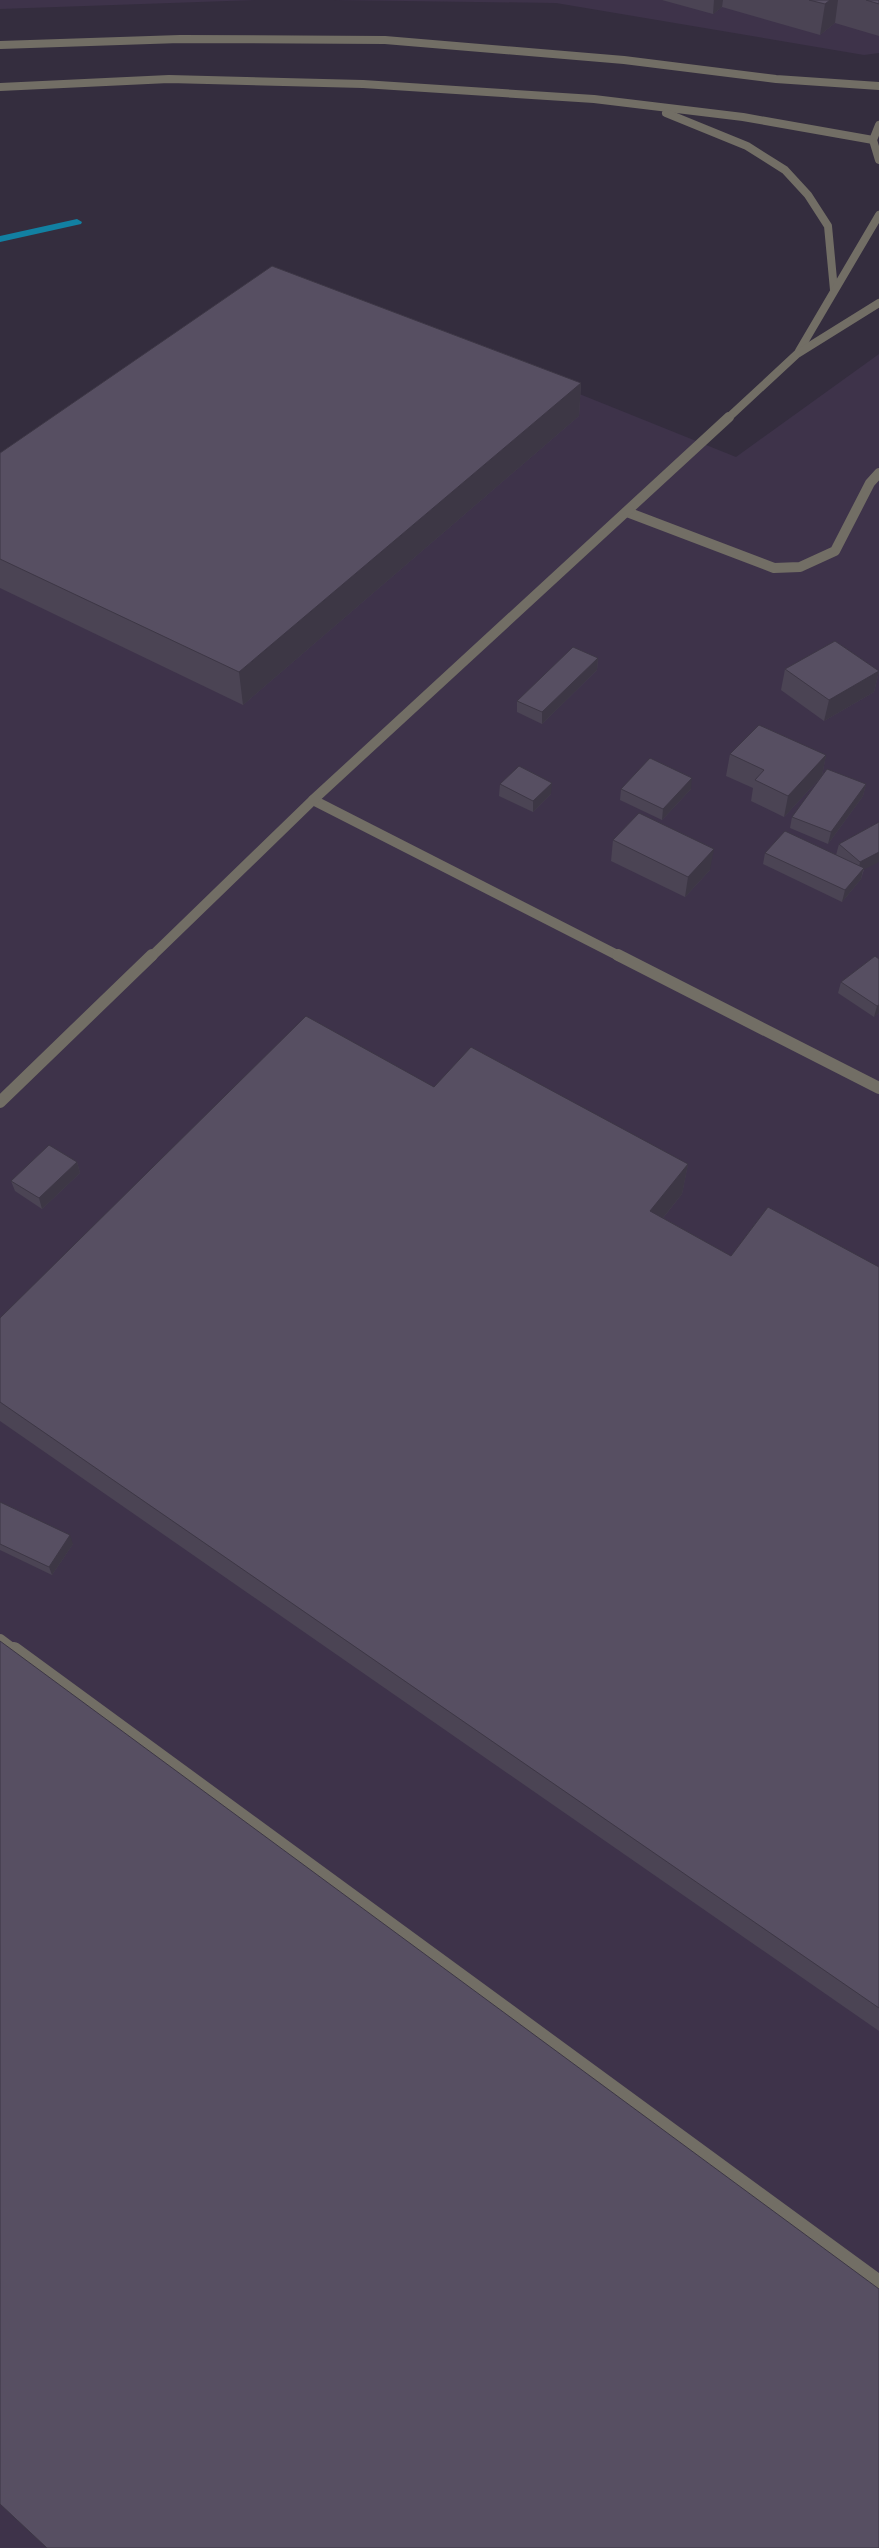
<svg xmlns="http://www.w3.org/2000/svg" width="879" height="2548" viewBox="0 0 879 2548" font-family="Lato,sans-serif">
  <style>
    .built { fill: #3e334a }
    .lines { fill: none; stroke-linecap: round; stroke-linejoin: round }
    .stream { fill: #1280a2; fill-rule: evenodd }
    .minor-far3 { stroke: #726e65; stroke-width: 8 }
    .minor-far2 { stroke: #726e65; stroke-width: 10 }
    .minor-far1 { stroke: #726e65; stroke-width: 12 }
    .minor { stroke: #726e65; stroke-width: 16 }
    .wall { fill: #4b4454 }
    .shaded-wall { fill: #3d3745 }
    .building { fill: #574f62; stroke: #3d3745 }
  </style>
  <rect width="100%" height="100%" fill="#342d3e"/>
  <g class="built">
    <path d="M0,0H257L0,9Z"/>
    <path d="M333,0H879V53L864,55L556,3Z"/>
    <path d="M281,274L736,457L879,354V2548H0V462Z"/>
  </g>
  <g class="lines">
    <path class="stream" d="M77,219L82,222L81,224L0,242V236Z"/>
    <g class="minor-far3">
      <path d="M0,45L180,39L385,40L624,60L776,79L879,86"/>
      <path d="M0,87L169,79L363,84L594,99L743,117L873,140"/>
      <path d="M666,113L747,146L785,170L808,195L828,226L834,290"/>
      <path d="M879,125L873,140L879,160"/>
      <path d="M799,351L879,215"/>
      <path d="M728,418L797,354L879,303"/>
    </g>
    <g class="minor-far2">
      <path d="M627,512L774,568L800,567L835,551L870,483L879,473"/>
      <path d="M313,800L621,957"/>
      <path d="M151,957L313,800L729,417"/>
    </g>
    <g class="minor-far1">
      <path d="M618,955L879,1088"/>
      <path d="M0,1102L152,955"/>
      <path d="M0,1640L16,1652"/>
    </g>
    <path class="minor" d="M14,1650L879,2283"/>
  </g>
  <g class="wall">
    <path d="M662,0H879V36L835,23L820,35L722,7L713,14Z"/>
    <path d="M581,383L579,416L243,705L0,588V453Z"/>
    <path d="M598,658L597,670L542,724L517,712V701Z"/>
    <path d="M785,669L879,671L874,692L824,721L781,690Z"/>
    <path d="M730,754L826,755L822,776L784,817L751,801L753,788L726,776Z"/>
    <path d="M500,784L551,794L533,812L499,796Z"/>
    <path d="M866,784L863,796L828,844L790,828L792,817Z"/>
    <path d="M621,789H691L662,820L620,800Z"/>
    <path d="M879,822L861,879L842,902L763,864L765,853L836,855L839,844Z"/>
    <path d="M613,840L710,870L685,897L611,861Z"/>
    <path d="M879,959V1013L874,1017L838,993L841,982Z"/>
    <path d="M434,1087L688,1164L682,1194L663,1218L731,1256L879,1267V2031L0,1421V1318Z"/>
    <path d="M77,1162L80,1173L42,1209L15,1191L11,1181Z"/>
    <path d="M0,1502L73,1544L52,1575L0,1550Z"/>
  </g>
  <g class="shaded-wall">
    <path d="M714,0H723L722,7L713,14Z"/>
    <path d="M830,0H838L835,23L820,35L825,4Z"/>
    <path d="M581,383L579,416L243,705L239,672Z"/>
    <path d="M598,658L597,670L542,724V712Z"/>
    <path d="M879,671L874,692L824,721L829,700Z"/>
    <path d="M826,755L822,776L784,817L788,796Z"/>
    <path d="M692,778L691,789L662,820L663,809Z"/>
    <path d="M552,783L551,794L533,812V801Z"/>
    <path d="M866,784L863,796L828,844L831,832Z"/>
    <path d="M714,849L710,870L685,897L688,877Z"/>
    <path d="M879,852V862L863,870L861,879L842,902L845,890L858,874L860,862Z"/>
    <path d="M879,1005V1013L874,1017L877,1006Z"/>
    <path d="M77,1162L80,1173L42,1209L39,1198Z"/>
    <path d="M688,1164L682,1194L646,1239L650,1211Z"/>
    <path d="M70,1535L73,1544L52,1575L49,1567Z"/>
  </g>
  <g class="building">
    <path d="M809,0H830L825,4Z"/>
    <path d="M866,0H879V4Z"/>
    <path d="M272,266L581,383L239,672L0,559V453Z"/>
    <path d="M835,641L879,671L829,700L785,669Z"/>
    <path d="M573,647L598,658L542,712L517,701Z"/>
    <path d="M759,725L826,755L788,796L755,780L764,770L730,754Z"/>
    <path d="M650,758L692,778L663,809L621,789Z"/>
    <path d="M519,766L552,783L533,801L500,784Z"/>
    <path d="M827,769L866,784L831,832L792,817Z"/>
    <path d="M639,813L714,849L688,877L613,840Z"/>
    <path d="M879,822V852L860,862L839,844Z"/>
    <path d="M785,831L864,868L845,890L765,853Z"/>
    <path d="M875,956L879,959V1005L877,1006L841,982Z"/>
    <path d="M306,1016L434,1087L471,1047L688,1164L650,1211L731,1256L768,1207L879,1267V2008L0,1402V1318Z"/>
    <path d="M49,1145L77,1162L39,1198L11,1181Z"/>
    <path d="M0,1502L70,1535L49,1567L0,1544Z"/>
    <path d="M0,1641L879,2289V2548H47L0,2504Z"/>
  </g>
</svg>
